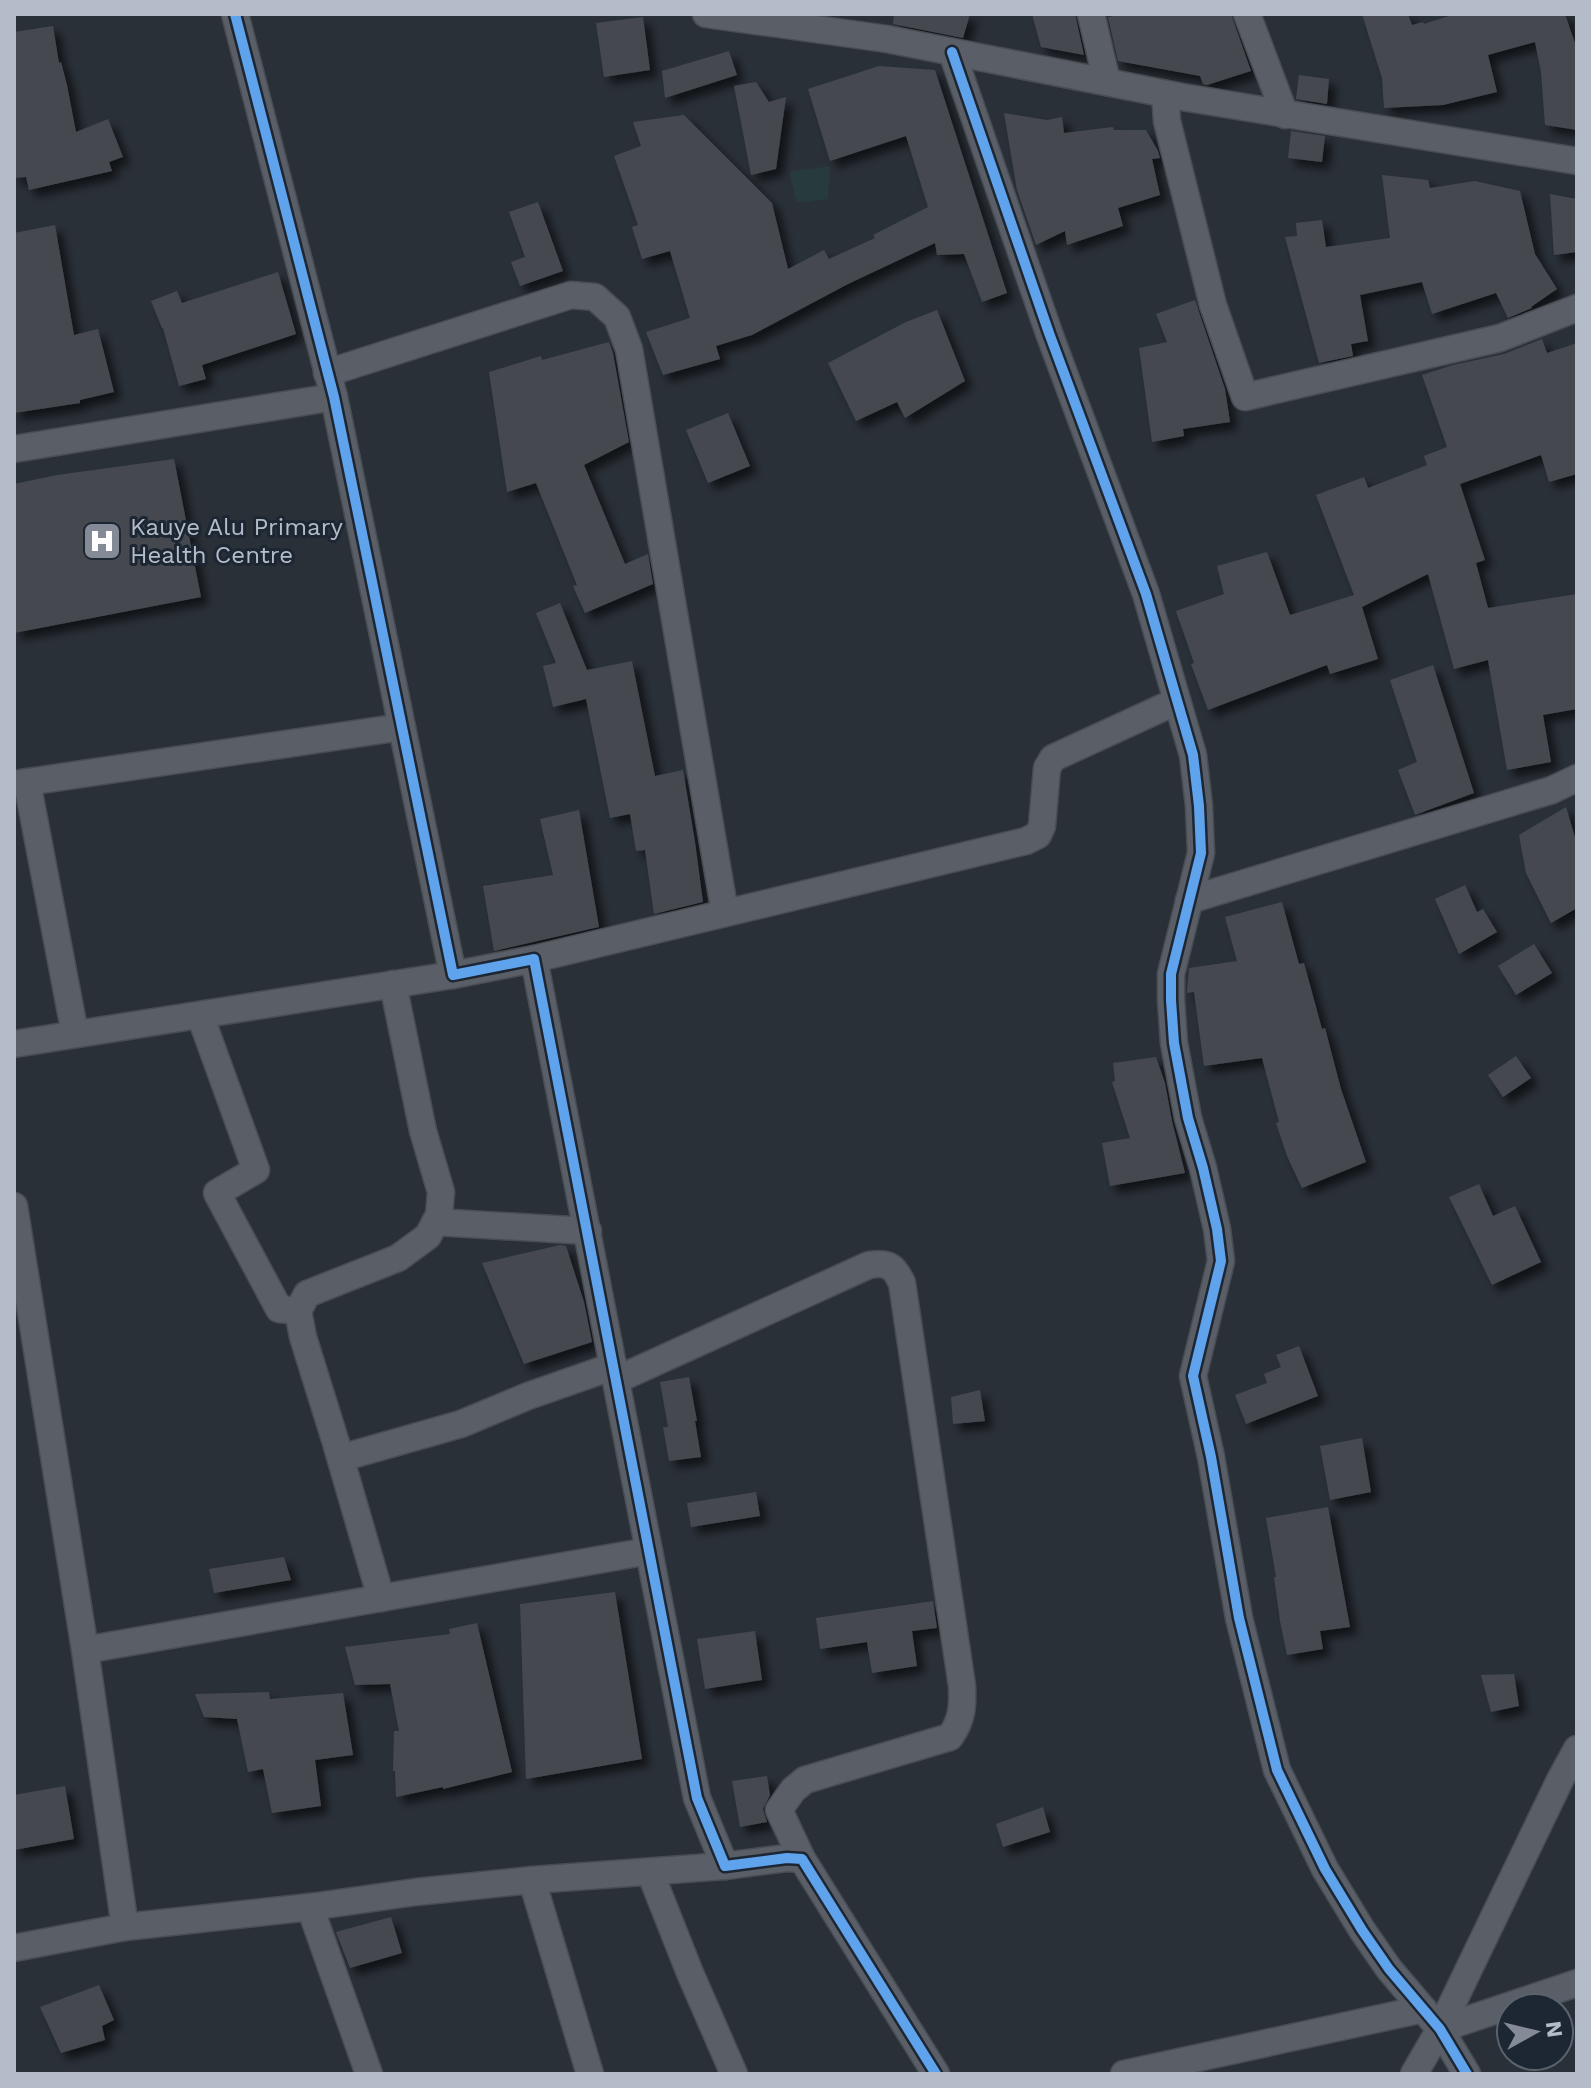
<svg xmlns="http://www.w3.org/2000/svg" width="1591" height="2088" viewBox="0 0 1591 2088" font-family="'Work Sans',sans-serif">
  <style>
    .green { fill: #273a3e }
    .building { fill: #444950; filter: url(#shadow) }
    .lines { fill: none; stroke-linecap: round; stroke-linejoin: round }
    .minor-casing { stroke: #484c53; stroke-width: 29 }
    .minor { stroke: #5a5e66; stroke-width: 26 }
    .cycleway-casing { stroke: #1d2633; stroke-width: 15 }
    .cycleway { stroke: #60a3ed; stroke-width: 10 }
    .labels { text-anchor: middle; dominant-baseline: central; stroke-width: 6; stroke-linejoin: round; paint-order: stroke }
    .poi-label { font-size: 24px; fill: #b4bcc9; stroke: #1d2633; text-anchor: start }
  </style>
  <defs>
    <filter id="shadow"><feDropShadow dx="7" dy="7" stdDeviation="4" flood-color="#0009"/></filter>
  </defs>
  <rect width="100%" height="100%" fill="#2a3038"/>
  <path class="green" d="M830,166L828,199L797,203L789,172Z"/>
  <g class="building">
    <path d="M894,14H970L963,38L893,24Z"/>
    <path d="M1032,14H1075L1084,55L1041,47Z"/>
    <path d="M1128,14H1231L1251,71L1207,85L1203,84L1200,76L1118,61L1108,17Z"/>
    <path d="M1362,14H1408L1412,25L1423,22L1424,24L1455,14H1565L1577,49V130L1545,125L1541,72L1535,42L1488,55L1497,92L1443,105L1384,108L1382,78Z"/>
    <path d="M643,17L650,70L604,77L596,23Z"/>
    <path d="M53,26L59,63L61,62L67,85L76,132L108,119L123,157L109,162L112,171L29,190L26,177L14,178V32Z"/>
    <path d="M729,51L737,75L665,98L662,71Z"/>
    <path d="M879,66L935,70L1007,293L982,302L964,254L937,255L935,243L848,284L752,335L716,346L720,359L663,375L646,332L690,318L670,251L642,259L632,227L638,225L614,156L641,146L633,122L684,115L772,203L788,269L824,250L829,259L875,238L873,235L928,207L906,136L830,161L808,89Z"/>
    <path d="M1299,75L1329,79L1327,104L1296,99Z"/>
    <path d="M756,82L769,102L786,97L776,169L751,175L734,86Z"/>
    <path d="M1004,113L1047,120L1062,117L1064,133L1113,127L1114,130H1146L1158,151L1160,158L1152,159L1160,195L1118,208L1123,226L1067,245L1065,231L1036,245L1017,190Z"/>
    <path d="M1291,131L1325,136L1322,162L1288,158Z"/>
    <path d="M1382,175L1428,180L1430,188L1475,181L1520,191L1535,254L1557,289L1531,307L1532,308L1508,318L1496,293L1432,314L1422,282L1360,295L1368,341L1351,344L1353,356L1319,363L1285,237L1297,236L1296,223L1322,220L1326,247L1390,238Z"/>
    <path d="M1550,194L1577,199V252L1554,255Z"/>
    <path d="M538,202L563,271L520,286L511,262L525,257L509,212Z"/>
    <path d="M55,225L74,335L98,329L114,392L80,400V403L14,413V233Z"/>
    <path d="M278,272L296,334L202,365L206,379L179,386L163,328H162L151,301L177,291L182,303Z"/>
    <path d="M1195,300L1225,389L1230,422L1183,429L1184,436L1152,442L1139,348L1167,342L1156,314Z"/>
    <path d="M937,310L965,381L905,418L897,402L856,421L828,363L906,322Z"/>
    <path d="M1542,339L1547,353L1577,343V474L1549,482L1541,455L1460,484L1485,560L1476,563L1488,608L1577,594V709L1543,715L1551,762L1507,770L1488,660L1454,669L1428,574L1362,607L1378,659L1330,674L1327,665L1208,710L1191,664L1194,663L1176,611L1224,594L1217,566L1267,552L1290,615L1354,595L1316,495L1364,477L1368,488L1427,465L1424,456L1447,447L1422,375L1453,365L1504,354Z"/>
    <path d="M609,342L613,353L629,442L584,465L625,564L648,554L653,584L585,613L573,586L577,585L536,483L507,492L489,372L541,356L542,360Z"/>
    <path d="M728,413L750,466L708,483L686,430Z"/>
    <path d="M174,459L201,597L14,633V484L57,475Z"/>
    <path d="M560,603L587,670L632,661L655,776L683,770L695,842L703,902L654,914L645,850L636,851L630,814L610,818L586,699L553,707L543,666L556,663L536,613Z"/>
    <path d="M1433,665L1474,793L1415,815L1398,770L1417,762L1390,680Z"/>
    <path d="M1566,807L1577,844V908L1551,923L1526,873L1519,835Z"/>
    <path d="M579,810L599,927L494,951L483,886L553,875L540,819Z"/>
    <path d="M1465,885L1477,912L1483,909L1497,932L1459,954L1435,899Z"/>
    <path d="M1282,902L1299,964L1304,963L1322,1029L1325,1028L1341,1089L1366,1162L1302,1188L1287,1156L1276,1123L1279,1122L1262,1058L1204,1066L1194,992L1187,993V991L1189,968L1237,961L1225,917Z"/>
    <path d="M1534,944L1552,973L1516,995L1498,966Z"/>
    <path d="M1516,1056L1531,1078L1503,1097L1488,1075Z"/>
    <path d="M1156,1057L1165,1083L1172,1121L1185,1173L1110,1186L1102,1143L1130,1138L1112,1082L1115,1081L1113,1063Z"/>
    <path d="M1479,1184L1493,1216L1515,1206L1541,1262L1492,1285L1449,1197Z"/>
    <path d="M560,1245L566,1246L584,1302L592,1342L524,1364L482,1263Z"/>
    <path d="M1299,1346L1318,1396L1246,1424L1235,1395L1267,1383L1264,1374L1281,1367L1276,1355Z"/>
    <path d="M689,1377L697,1421H695L701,1457L669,1461L663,1427H668L660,1382Z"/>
    <path d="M980,1390L985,1421L953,1424L951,1397Z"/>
    <path d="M1362,1438L1371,1492L1330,1500L1320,1446Z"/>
    <path d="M756,1492L760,1516L691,1527L687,1503Z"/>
    <path d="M1328,1507L1350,1627L1320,1631L1323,1649L1287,1655L1280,1621L1274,1577H1276L1266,1518Z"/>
    <path d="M284,1557L291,1580L214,1593L209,1569Z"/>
    <path d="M615,1592L642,1759L526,1779L520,1604Z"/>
    <path d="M933,1601L937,1628L912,1631L917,1666L872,1673L867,1642L820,1649L816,1618Z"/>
    <path d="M477,1623L512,1772L443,1789V1787L396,1797L395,1771H393L394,1731H399L390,1684L355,1685L345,1647L450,1634L449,1629Z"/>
    <path d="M755,1631L762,1680L705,1689L697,1639Z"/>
    <path d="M1514,1674L1519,1706L1491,1712L1481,1675Z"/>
    <path d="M269,1692L270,1699L343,1693L353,1755L315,1760L321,1806L272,1813L263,1769L248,1772L237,1719L204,1717L195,1694Z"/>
    <path d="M767,1776L770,1795L763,1809L767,1822L740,1827L732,1781Z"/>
    <path d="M65,1786L74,1839L14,1850V1795Z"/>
    <path d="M1043,1807L1050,1832L1003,1847L996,1824Z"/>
    <path d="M391,1917L402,1953L350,1968L336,1932Z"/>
    <path d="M99,1985L114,2020L102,2026L105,2040L61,2053L40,2007Z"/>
  </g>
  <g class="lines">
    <g class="minor-casing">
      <g id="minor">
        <path d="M235,14L334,397L453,975L534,959L697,1798L725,1866L787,1858L802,1859L936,2074"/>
        <path d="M706,14L887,39L1182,97L1577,161"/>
        <path d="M1091,14L1107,82"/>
        <path d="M1247,14L1285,115"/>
        <path d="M952,52L1049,333L1146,594L1193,755L1199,806L1201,853L1171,974V1000L1174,1043L1188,1118L1203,1168L1217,1229L1221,1261L1193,1376L1211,1457L1239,1618L1277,1770L1325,1869L1362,1930L1389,1969L1440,2029L1467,2074"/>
        <path d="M1165,94L1167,121L1213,305L1245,397L1500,338L1577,308"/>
        <path d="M327,373L571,295L595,297L617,317L629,349L725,913"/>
        <path d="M14,449L334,397"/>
        <path d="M27,782L75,1034"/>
        <path d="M14,784L402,727"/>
        <path d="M1189,900L1552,790L1577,778"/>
        <path d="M534,959L1026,841L1038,835L1042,826L1047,768L1053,758L1177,701"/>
        <path d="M200,1015L256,1170L217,1193L279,1309L298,1311"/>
        <path d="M14,1044L453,975"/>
        <path d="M14,1206L85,1650L125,1927"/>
        <path d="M435,1222L588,1231"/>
        <path d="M616,1380L869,1265C888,1262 894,1266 902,1283L962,1686C963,1707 962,1720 950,1737L805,1780L793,1790L779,1810L802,1859"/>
        <path d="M341,1458L461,1424L528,1396L614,1366"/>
        <path d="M381,1598L336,1443L303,1337L298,1311L307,1294L398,1258L428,1236L439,1215L441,1192L423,1131L393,984"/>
        <path d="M85,1650L649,1551"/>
        <path d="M650,1872L690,1973L734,2074"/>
        <path d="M532,1880L590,2074"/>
        <path d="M310,1907L369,2074"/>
        <path d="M14,1948L125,1927L310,1907L416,1892L532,1880L725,1866"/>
        <path d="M1440,2029L1577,1983"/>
        <path d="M1124,2074L1423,2009"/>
        <path d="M1414,2074L1440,2029L1560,1780L1577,1749"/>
      </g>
    </g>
    <use href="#minor" class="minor"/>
    <g class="cycleway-casing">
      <g id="cycleway">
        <path d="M235,14L334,397L453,975L534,959L697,1798L725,1866L787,1858L802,1859L936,2074"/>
        <path d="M952,52L1049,333L1146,594L1193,755L1199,806L1201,853L1171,974V1000L1174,1043L1188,1118L1203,1168L1217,1229L1221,1261L1193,1376L1211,1457L1239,1618L1277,1770L1325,1869L1362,1930L1389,1969L1440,2029L1467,2074"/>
      </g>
    </g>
    <use href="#cycleway" class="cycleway"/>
  </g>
  <defs>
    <g id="hospital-square" transform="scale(2)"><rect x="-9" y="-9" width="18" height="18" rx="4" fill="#848b96" stroke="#1d2633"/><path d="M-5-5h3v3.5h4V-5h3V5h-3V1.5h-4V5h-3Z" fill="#fff"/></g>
  </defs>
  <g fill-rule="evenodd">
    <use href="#hospital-square" x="102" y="541"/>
  </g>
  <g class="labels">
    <g class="poi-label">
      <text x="130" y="527">Kauye Alu Primary<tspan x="130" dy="28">Health Centre</tspan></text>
    </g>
  </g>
  <rect width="1591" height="2088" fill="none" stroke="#b4bcc9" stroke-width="32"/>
  <g transform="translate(1535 2032) rotate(82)"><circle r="38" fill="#1d2633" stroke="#59626f" stroke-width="2"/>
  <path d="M0-6L14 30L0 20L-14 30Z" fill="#848b96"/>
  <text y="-12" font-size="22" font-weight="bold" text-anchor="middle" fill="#b4bcc9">N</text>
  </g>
</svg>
